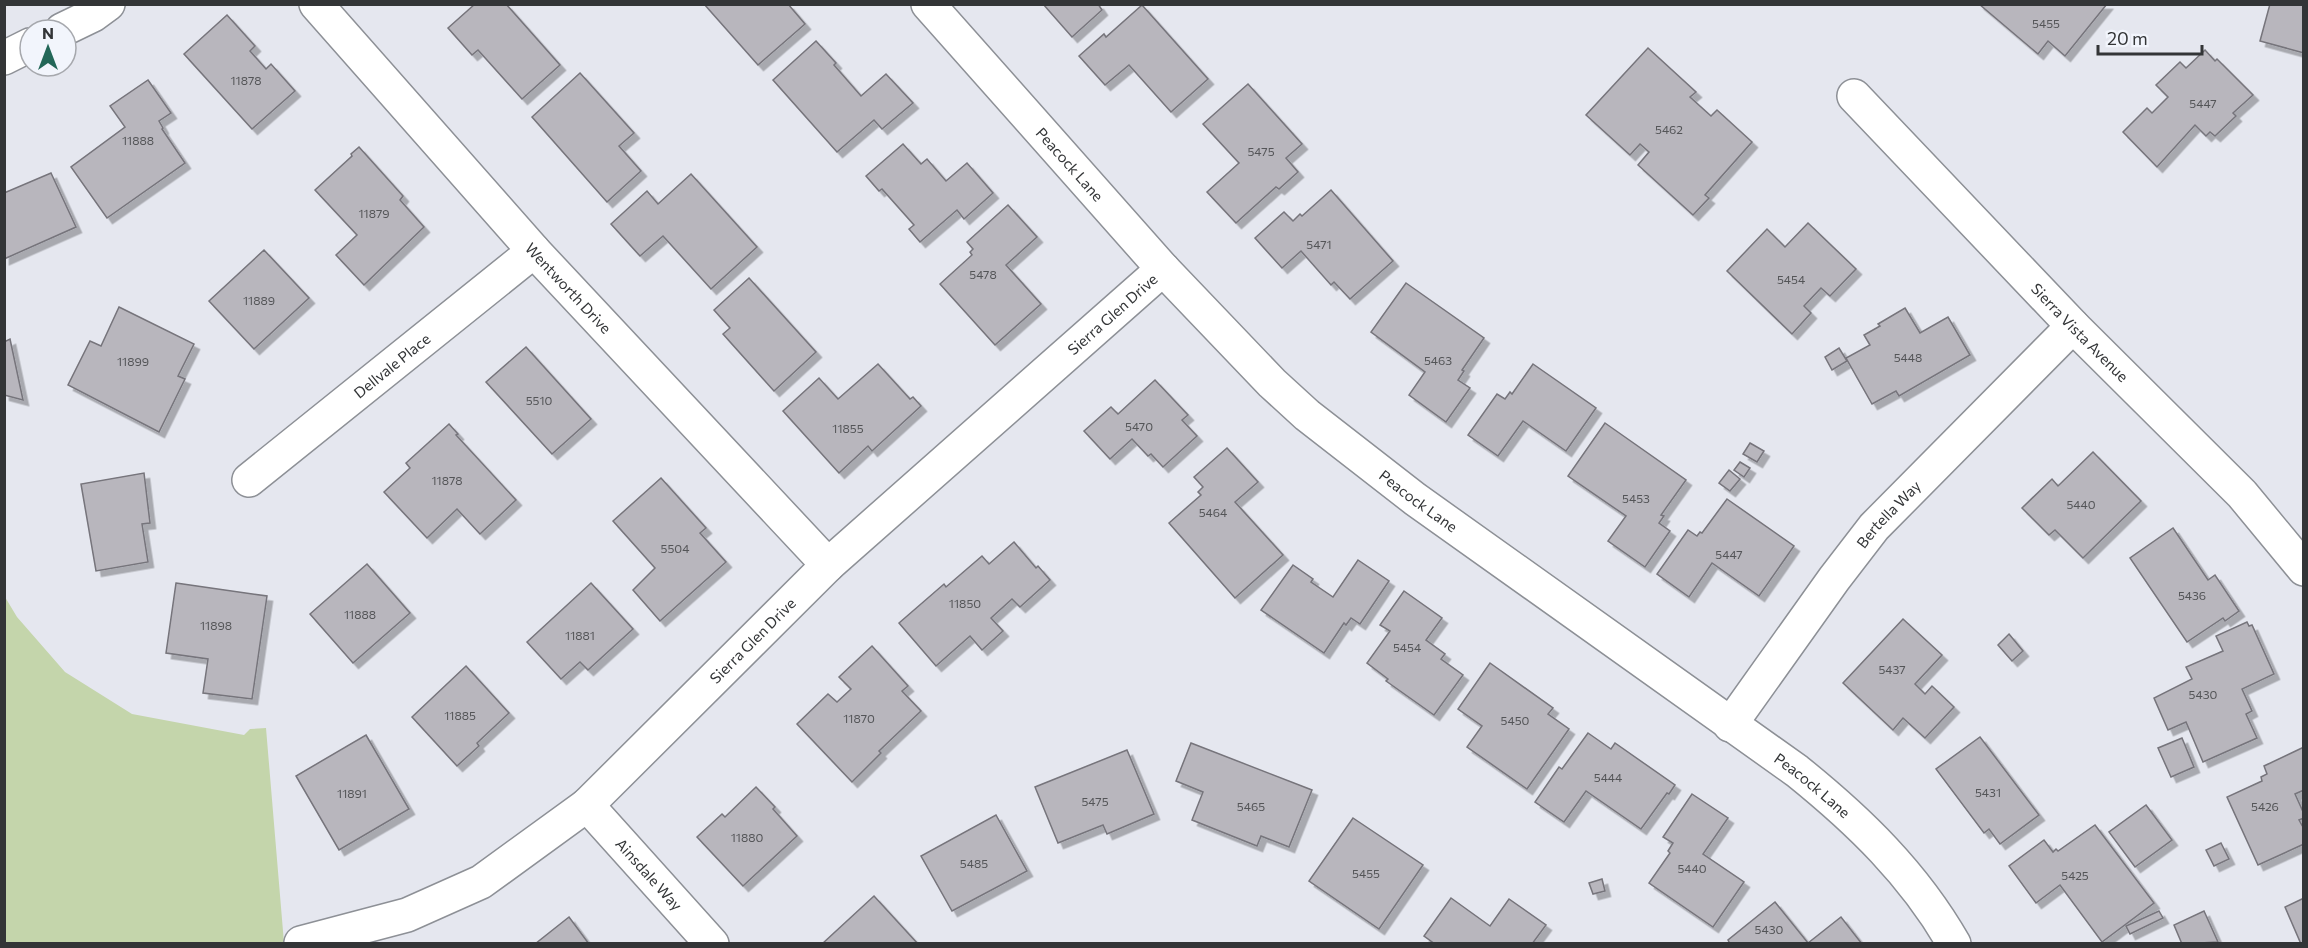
<svg xmlns="http://www.w3.org/2000/svg" width="2308" height="948" viewBox="0 0 2308 948" font-family="Commissioner,sans-serif">
  <style>
    .green { fill: #c4d5ab }
    .building { fill: #b8b6bd; stroke: #76747b; stroke-width: 1.5; filter: url(#shadow) }
    .lines { fill: none; stroke-linecap: round; stroke-linejoin: round }
    .street-casing { stroke: #8d9096; stroke-width: 36 }
    .street { stroke: #fff; stroke-width: 33 }
    .labels { text-anchor: middle; dominant-baseline: central; stroke-width: 4.5; stroke-linejoin: round; paint-order: stroke }
    .number-label { font-size: 12px; fill: #545558 }
    .street-label { font-size: 15px; fill: #333537; stroke: #f2f5fc }
  </style>
  <defs>
    <filter id="shadow"><feDropShadow dx="5.5" dy="5.5" stdDeviation="0" flood-color="#0004"/></filter>
  </defs>
  <rect width="100%" height="100%" fill="#e5e7ef"/>
  <path class="green" d="M5,597L17,617L65,672L132,714L244,735L250,729L266,728L284,943H5Z"/>
  <g class="building">
    <path d="M475,4H506L560,65L522,99L478,50L472,55L448,28Z"/>
    <path d="M704,4H788L805,24L758,65Z"/>
    <path d="M1043,4H1098L1102,10L1072,37Z"/>
    <path d="M1979,4H2107L2065,56L2048,41L2038,54Z"/>
    <path d="M2270,4H2304V53L2260,41Z"/>
    <path d="M1142,5L1208,79L1171,112L1129,65L1105,85L1079,56L1104,34L1106,37Z"/>
    <path d="M227,15L255,46L250,51L266,69L271,64L295,91L252,129L184,54Z"/>
    <path d="M816,41L836,63L834,65L861,96L886,74L913,103L882,129L874,120L837,152L773,80Z"/>
    <path d="M1648,48L1696,92L1690,97L1711,116L1717,110L1752,142L1705,195L1709,198L1693,215L1638,165L1649,152L1640,144L1630,155L1586,115Z"/>
    <path d="M2205,50L2215,61L2217,59L2253,95L2233,113L2236,116L2215,136L2210,132L2206,136L2195,125L2157,167L2123,132L2147,108L2152,113L2168,97L2156,85L2180,62L2186,68Z"/>
    <path d="M580,73L634,133L619,146L641,171L607,202L532,117Z"/>
    <path d="M148,80L171,113L159,121L163,128L162,129L185,163L107,218L71,167L125,127L110,106Z"/>
    <path d="M1248,84L1302,144L1286,158L1298,172L1279,189L1276,187L1236,223L1207,192L1239,163L1203,124Z"/>
    <path d="M903,144L921,164L927,159L946,181L967,163L993,193L964,219L957,210L920,242L909,229L914,225L882,189L879,191L866,176Z"/>
    <path d="M359,147L403,196L400,200L424,227L364,285L336,255L357,235L315,190L352,156L351,154Z"/>
    <path d="M51,173L76,227L4,259V193Z"/>
    <path d="M691,174L757,247L711,289L663,236L640,256L611,224L647,191L658,204Z"/>
    <path d="M1331,190L1393,261L1350,299L1334,282L1331,285L1301,251L1282,268L1255,238L1284,212L1293,221L1300,214L1302,216Z"/>
    <path d="M1008,205L1037,237L1006,265L1041,304L995,345L940,284L972,255L970,252L973,249L967,242Z"/>
    <path d="M1808,223L1856,269L1830,296L1821,288L1804,306L1811,313L1792,334L1727,271L1767,229L1785,247Z"/>
    <path d="M264,250L309,298L254,349L209,301Z"/>
    <path d="M749,278L816,352L774,391L723,334L730,328L714,310Z"/>
    <path d="M1406,283L1484,338L1462,370L1464,371L1458,380L1470,388L1446,422L1409,395L1425,372L1371,332Z"/>
    <path d="M119,307L194,344L178,376L185,379L159,432L68,385L90,341L101,346Z"/>
    <path d="M1905,308L1920,333L1948,317L1970,355L1899,396L1896,391L1872,404L1846,358L1870,345L1864,335L1880,326L1878,324Z"/>
    <path d="M10,339L23,400L4,395V342Z"/>
    <path d="M526,347L591,419L552,454L486,382Z"/>
    <path d="M1839,348L1847,361L1832,370L1825,357Z"/>
    <path d="M878,364L910,399L913,397L921,406L872,451L868,446L839,473L783,411L819,378L838,399Z"/>
    <path d="M1533,364L1596,408L1566,451L1523,421L1498,456L1468,435L1497,394L1505,399L1510,392L1512,394Z"/>
    <path d="M1155,380L1188,415L1182,420L1197,436L1163,467L1151,454L1148,456L1132,439L1110,459L1084,431L1111,407L1118,414Z"/>
    <path d="M1605,423L1686,480L1661,515L1664,516L1659,523L1670,531L1645,567L1608,541L1626,516L1568,476Z"/>
    <path d="M449,424L458,434L456,435L516,500L480,534L457,509L427,538L384,492L410,468L406,463Z"/>
    <path d="M1750,443L1764,451L1757,462L1743,454Z"/>
    <path d="M1227,448L1258,482L1235,502L1283,555L1235,598L1169,523L1201,495L1198,492L1203,487L1194,477Z"/>
    <path d="M2093,452L2141,501L2083,558L2055,530L2049,535L2022,508L2052,479L2058,486Z"/>
    <path d="M1740,462L1750,468L1744,477L1734,470Z"/>
    <path d="M1729,470L1740,479L1730,491L1719,483Z"/>
    <path d="M144,473L150,523L142,524L148,562L96,571L81,484Z"/>
    <path d="M661,478L706,528L700,533L726,562L660,621L633,590L655,568L613,521Z"/>
    <path d="M1727,499L1794,546L1759,596L1712,563L1689,597L1657,574L1688,530L1697,536L1700,532L1702,533Z"/>
    <path d="M2173,528L2208,580L2215,575L2239,611L2225,621L2223,618L2187,642L2130,558Z"/>
    <path d="M1014,542L1036,568L1038,566L1050,580L1020,607L1012,599L991,618L1003,631L982,650L970,636L936,666L899,623L944,584L946,587L982,556L989,564Z"/>
    <path d="M1358,560L1389,581L1360,624L1351,618L1346,625L1344,623L1324,653L1261,610L1293,565L1313,579L1311,582L1333,597Z"/>
    <path d="M367,564L410,613L353,663L310,614Z"/>
    <path d="M176,583L267,596L252,699L203,693L208,659L166,653Z"/>
    <path d="M591,583L633,629L588,670L580,662L561,679L527,642Z"/>
    <path d="M1404,591L1442,618L1426,640L1445,654L1441,659L1463,675L1434,715L1386,681L1388,679L1367,663L1390,631L1380,625Z"/>
    <path d="M1903,619L1942,655L1915,684L1925,694L1932,686L1954,707L1925,738L1903,718L1893,730L1843,683Z"/>
    <path d="M2247,622L2249,626L2252,625L2274,674L2242,689L2252,711L2246,714L2257,738L2203,762L2186,722L2168,730L2154,698L2192,679L2186,667L2223,651L2216,636Z"/>
    <path d="M2009,634L2023,651L2012,661L1998,645Z"/>
    <path d="M872,646L908,686L902,691L921,711L879,751L881,753L852,782L797,724L828,694L837,702L851,689L839,677Z"/>
    <path d="M1490,663L1553,708L1548,714L1569,729L1527,789L1467,747L1482,726L1458,709Z"/>
    <path d="M466,666L509,713L477,743L479,746L457,766L412,717Z"/>
    <path d="M1588,733L1611,749L1615,743L1675,785L1669,794L1667,793L1641,829L1586,791L1564,822L1535,802L1559,767L1562,769Z"/>
    <path d="M366,735L409,809L339,850L296,776Z"/>
    <path d="M1980,737L2039,815L2000,844L1989,829L1984,833L1936,769Z"/>
    <path d="M2182,738L2194,767L2171,777L2158,748Z"/>
    <path d="M1191,743L1312,790L1289,847L1261,836L1257,846L1192,820L1203,792L1176,781Z"/>
    <path d="M2304,747V790L2295,794L2304,814V818L2299,820L2304,829V844L2258,865L2227,797L2262,781L2261,777L2267,774L2264,766Z"/>
    <path d="M1127,750L1154,814L1107,834L1103,825L1058,843L1035,787Z"/>
    <path d="M756,787L775,807L773,809L797,836L743,886L697,837L722,814L725,817Z"/>
    <path d="M1692,794L1728,818L1703,854L1744,882L1713,927L1649,883L1670,853L1668,851L1673,843L1663,837Z"/>
    <path d="M2146,805L2172,840L2135,867L2109,832Z"/>
    <path d="M996,815L1027,871L952,911L921,856Z"/>
    <path d="M1353,818L1423,865L1379,929L1309,881Z"/>
    <path d="M2095,825L2154,903L2102,942L2060,885L2036,903L2009,866L2044,840L2053,852L2056,849L2058,851Z"/>
    <path d="M2221,843L2229,859L2214,866L2206,850Z"/>
    <path d="M1602,879L1605,891L1593,894L1589,883Z"/>
    <path d="M874,896L918,944H822Z"/>
    <path d="M1451,898L1490,926L1509,899L1546,925L1532,944H1435L1424,936Z"/>
    <path d="M2304,898V944H2301L2285,907Z"/>
    <path d="M1775,902L1808,943L1841,917L1862,944H1730L1728,940Z"/>
    <path d="M2159,911L2163,918L2130,934L2126,926Z"/>
    <path d="M2204,911L2218,942L2182,944L2174,925Z"/>
    <path d="M569,917L589,944H535Z"/>
  </g>
  <g class="lines">
    <g class="street-casing">
      <g id="street">
        <path id="s1" d="M316,4L534,251L828,565"/>
        <path id="s2" d="M928,4L1163,269L1272,383L1307,415L1415,499L1797,771C1859,821 1914,874 1954,944"/>
        <path d="M62,30L93,15L108,4"/>
        <path d="M4,58L30,45"/>
        <path id="s3" d="M1854,96L2073,326L2242,494L2304,569"/>
        <path id="s4" d="M249,480L534,251"/>
        <path id="s5" d="M1730,725L1834,579L1874,527L2073,326"/>
        <path id="s6" d="M587,805L712,944"/>
        <path id="s7" d="M301,943L407,915L481,882L587,805L828,565L1163,269"/>
      </g>
    </g>
    <use href="#street" class="street"/>
  </g>
  <g class="labels">
    <g class="number-label">
      <text x="2046" y="23">5455</text>
      <text x="246" y="80">11878</text>
      <text x="2203" y="103">5447</text>
      <text x="1669" y="129">5462</text>
      <text x="138" y="140">11888</text>
      <text x="1261" y="151">5475</text>
      <text x="374" y="213">11879</text>
      <text x="1319" y="244">5471</text>
      <text x="983" y="274">5478</text>
      <text x="1791" y="279">5454</text>
      <text x="259" y="300">11889</text>
      <text x="1908" y="357">5448</text>
      <text x="1438" y="360">5463</text>
      <text x="133" y="361">11899</text>
      <text x="539" y="400">5510</text>
      <text x="1139" y="426">5470</text>
      <text x="848" y="428">11855</text>
      <text x="447" y="480">11878</text>
      <text x="1636" y="498">5453</text>
      <text x="2081" y="504">5440</text>
      <text x="1213" y="512">5464</text>
      <text x="675" y="548">5504</text>
      <text x="1729" y="554">5447</text>
      <text x="2192" y="595">5436</text>
      <text x="965" y="603">11850</text>
      <text x="360" y="614">11888</text>
      <text x="216" y="625">11898</text>
      <text x="580" y="635">11881</text>
      <text x="1407" y="647">5454</text>
      <text x="1892" y="669">5437</text>
      <text x="2203" y="694">5430</text>
      <text x="460" y="715">11885</text>
      <text x="859" y="718">11870</text>
      <text x="1515" y="720">5450</text>
      <text x="1608" y="777">5444</text>
      <text x="1988" y="792">5431</text>
      <text x="352" y="793">11891</text>
      <text x="1095" y="801">5475</text>
      <text x="1251" y="806">5465</text>
      <text x="2265" y="806">5426</text>
      <text x="747" y="837">11880</text>
      <text x="974" y="863">5485</text>
      <text x="1692" y="868">5440</text>
      <text x="1366" y="873">5455</text>
      <text x="2075" y="875">5425</text>
      <text x="1769" y="929">5430</text>
    </g>
    <g class="street-label">
      <text stroke="none"><textPath href="#s2" startOffset="214">Peacock Lane</textPath></text>
      <text stroke="none"><textPath href="#s1" startOffset="380">Wentworth Drive</textPath></text>
      <text stroke="none"><textPath href="#s7" startOffset="1041">Sierra Glen Drive</textPath></text>
      <text stroke="none"><textPath href="#s3" startOffset="327">Sierra Vista Avenue</textPath></text>
      <text stroke="none"><textPath href="#s4" startOffset="183">Dellvale Place</textPath></text>
      <text stroke="none"><textPath href="#s2" startOffset="700">Peacock Lane</textPath></text>
      <text stroke="none"><textPath href="#s5" startOffset="264">Bertella Way</textPath></text>
      <text stroke="none"><textPath href="#s7" startOffset="555">Sierra Glen Drive</textPath></text>
      <text stroke="none"><textPath href="#s2" startOffset="1186">Peacock Lane</textPath></text>
      <text stroke="none"><textPath href="#s6" startOffset="93">Ainsdale Way</textPath></text>
    </g>
  </g>
  <rect width="2308" height="948" fill="none" stroke="#333537" stroke-width="12"/>
  <g transform="translate(48 48)"><circle r="28" fill="#f2f5fc" stroke="#a6a8ad" stroke-width="1.5"/>
  <path d="M0-4.5L10 22L0 15L-10 22Z" fill="#236758"/>
  <text y="-9" font-size="16" font-weight="bold" text-anchor="middle" fill="#333537">N</text>
  </g>
  <path d="M2098 45v9h104v-9" fill="none" stroke="#333537" stroke-width="3"/>
  <text x="2107" y="45" font-size="18" fill="#333537" stroke="#f2f5fc" stroke-width="4.5" paint-order="stroke">20 m</text>
</svg>
